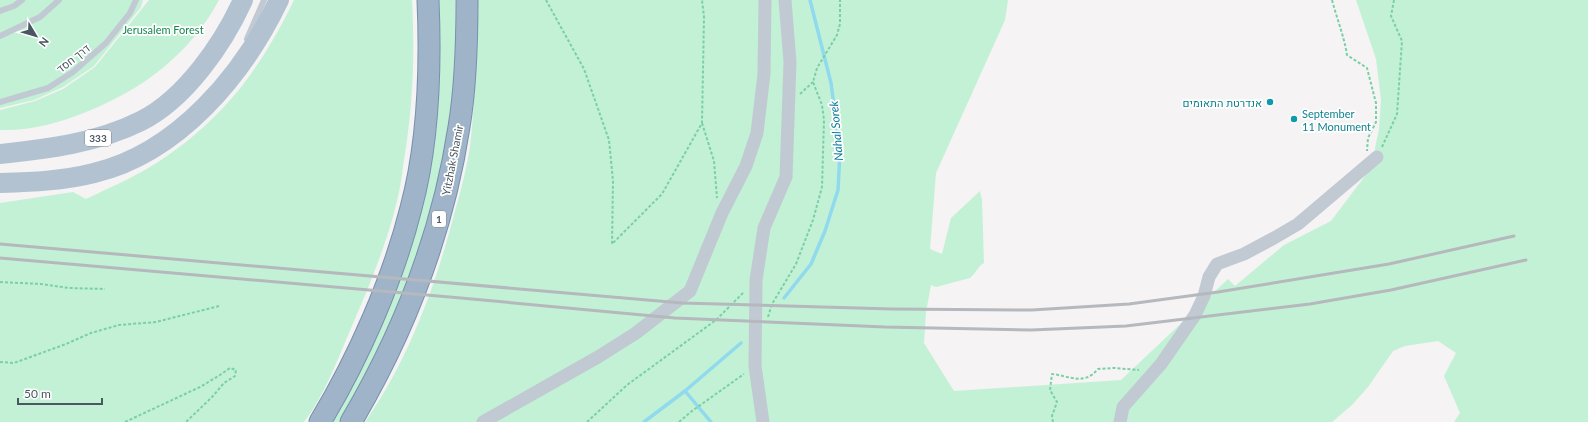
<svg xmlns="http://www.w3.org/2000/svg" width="1588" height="422" viewBox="0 0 1588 422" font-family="Lato,Heebo,sans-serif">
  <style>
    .green { fill: #c3f1d5 }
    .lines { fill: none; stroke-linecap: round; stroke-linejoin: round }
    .stream { stroke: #90daee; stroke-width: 3.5 }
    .trunk-casing { stroke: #7690ad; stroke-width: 23 }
    .path { stroke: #7ad0a6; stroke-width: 2; stroke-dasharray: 3 2; stroke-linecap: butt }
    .service { stroke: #c1cad2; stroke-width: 6 }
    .minor { stroke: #c1cad2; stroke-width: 13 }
    .primary { stroke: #b3c2d1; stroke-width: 20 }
    .trunk { stroke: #9fb4c9; stroke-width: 21 }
    .rail { stroke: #b5b8bd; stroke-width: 3 }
    .culture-dot { fill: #0f9aa8; stroke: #fff; stroke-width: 1.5 }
    .labels { text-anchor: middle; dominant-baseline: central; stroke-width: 3.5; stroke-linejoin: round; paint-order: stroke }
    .shield { fill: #fff; stroke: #808990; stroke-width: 1 }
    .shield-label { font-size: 10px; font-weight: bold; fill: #4a5661 }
    .park-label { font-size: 11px; fill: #17864f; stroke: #fff }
    .street-label { font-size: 11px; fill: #4a5661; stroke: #fff }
    .culture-label { font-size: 11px; fill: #0d838f; stroke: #fff; text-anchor: end }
    .water-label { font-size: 12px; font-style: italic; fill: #0c7c9b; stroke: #fff }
  </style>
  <rect width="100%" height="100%" fill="#f5f3f3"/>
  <g class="green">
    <path d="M0,0H143L141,7L94,66L63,87L34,100L0,108Z"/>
    <path d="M149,0H219C190,54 142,90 86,112C59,123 30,131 0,130V110L35,101L63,89L95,67Z"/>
    <path d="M294,0H412C415,55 413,106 404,160C402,175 400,190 396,205C385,249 367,291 349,333C336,363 324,396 304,422H0V203L73,192L86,199C113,186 142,174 167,156C227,114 262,66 294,0Z"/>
    <path d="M436,0H455C456,30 456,61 453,91C440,209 398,320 340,422H332C355,384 374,344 390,303Z"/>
    <path d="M476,0H1008L1005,20L936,173L930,249L942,254L951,218L980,191L982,200L984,263C978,266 976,273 970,278L936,287L931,285L926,312L924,343L954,391L1121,380L1228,279L1235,286L1284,245L1331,221L1365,176L1371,167L1379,129L1381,100L1376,59L1356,0H1588V422H1454L1460,413L1444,376L1456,353L1438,341L1405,346L1393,351L1368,387L1352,405L1332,422H365C409,359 436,285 455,211C461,190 467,167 470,146C476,98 475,48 476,0Z"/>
  </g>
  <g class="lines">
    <g class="stream">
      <path d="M784,298L811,264L825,231L838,190L840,152L831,83L810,0"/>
      <path d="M685,391L711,422"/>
      <path d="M644,422L685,391L741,343"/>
    </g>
    <g class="trunk-casing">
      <g id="trunk">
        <path d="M320,422C358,359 393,280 411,208C429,141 431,69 428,0"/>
        <path d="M351,422C404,332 443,231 459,127C466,85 467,42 467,0"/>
      </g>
    </g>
    <g class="path">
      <path d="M546,0L584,69L609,140L613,181L612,244L662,194L702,123L704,17L702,0"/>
      <path d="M1332,0C1337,19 1344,36 1347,55L1367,68L1376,103V122L1368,138L1367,151"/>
      <path d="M800,94L813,82"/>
      <path d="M702,123L714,161L717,198"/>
      <path d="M1382,147L1397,114L1402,41L1391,16L1394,0"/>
      <path d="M0,282L41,284L69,288L105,289"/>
      <path d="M768,317L772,304L796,264L813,220L822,187L824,120L822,105L813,82L817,68L837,35L840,24V0"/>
      <path d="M0,362L14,363L66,344L91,333L119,325L156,322L219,306"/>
      <path d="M125,422L200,387L220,375L230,368L236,370L235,376L224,383L212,397L186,422"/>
      <path d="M587,422L627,385L716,320L744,292"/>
      <path d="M679,422L692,411L744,374"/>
      <path d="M1053,422L1052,416L1057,402L1050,390L1052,374C1070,376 1084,386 1098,369L1114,368L1139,370"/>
    </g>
    <g class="service">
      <path d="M0,11L14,6L22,0"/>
      <path d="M0,36L40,17L59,0"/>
      <path d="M247,39L264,0"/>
      <path d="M0,102L48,88L73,72L106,43L130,13L136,0"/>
    </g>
    <g class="minor">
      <path d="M483,422L598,357L636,333L690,291L722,213L746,166L757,133L764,74L765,0"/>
      <path d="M763,422L755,366L756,280L764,228L786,177L790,62L785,0"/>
      <path d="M1120,422L1123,407L1161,364L1195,315L1204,296L1209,277L1217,264L1244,254L1274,238L1298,224L1377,157"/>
    </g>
    <g class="primary">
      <path d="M0,154C48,149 97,143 141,121C185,99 223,44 243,0"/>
      <path d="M0,183C31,182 63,181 94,173C178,153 243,75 279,0"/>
    </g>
    <use href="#trunk" class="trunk"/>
    <g class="rail">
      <path d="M0,244L682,303L892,309L1032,310L1129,304L1218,292L1389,264L1514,236"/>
      <path d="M0,258L461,298L675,318L885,327L1031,330L1126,326L1310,304L1391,290L1526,260"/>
    </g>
  </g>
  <g class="culture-dot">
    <circle cx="1270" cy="102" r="4"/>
    <circle cx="1294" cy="119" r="4"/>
  </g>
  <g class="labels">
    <g class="shield">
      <rect x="85" y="130" width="26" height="16" rx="3"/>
      <rect x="432" y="211" width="14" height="16" rx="3"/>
    </g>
    <g class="shield-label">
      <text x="98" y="138">333</text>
      <text x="439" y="219">1</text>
    </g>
    <g class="park-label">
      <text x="163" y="29">Jerusalem Forest</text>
    </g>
    <g class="street-label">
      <text transform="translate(73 58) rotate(-38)">דרך חסד</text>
      <text transform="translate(452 160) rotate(-79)">Yitzhak Shamir</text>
    </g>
    <g class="culture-label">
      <text x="1262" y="102">אנדרטת התאומים</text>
      <text x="1302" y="113" text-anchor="start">September<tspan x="1302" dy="13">11 Monument</tspan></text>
    </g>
    <g class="water-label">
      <text transform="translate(836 131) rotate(-95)">Nahal Sorek</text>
    </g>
  </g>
  <g transform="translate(36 36) rotate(128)" stroke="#ffffff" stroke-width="3" paint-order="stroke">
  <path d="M0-3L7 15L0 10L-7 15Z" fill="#4a5661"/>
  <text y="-6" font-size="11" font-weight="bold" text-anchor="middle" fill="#4a5661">N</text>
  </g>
  <path d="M18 398v6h84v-6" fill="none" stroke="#4a5661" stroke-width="2"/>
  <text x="24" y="398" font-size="12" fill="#4a5661" stroke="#ffffff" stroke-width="3" paint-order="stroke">50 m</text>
</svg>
